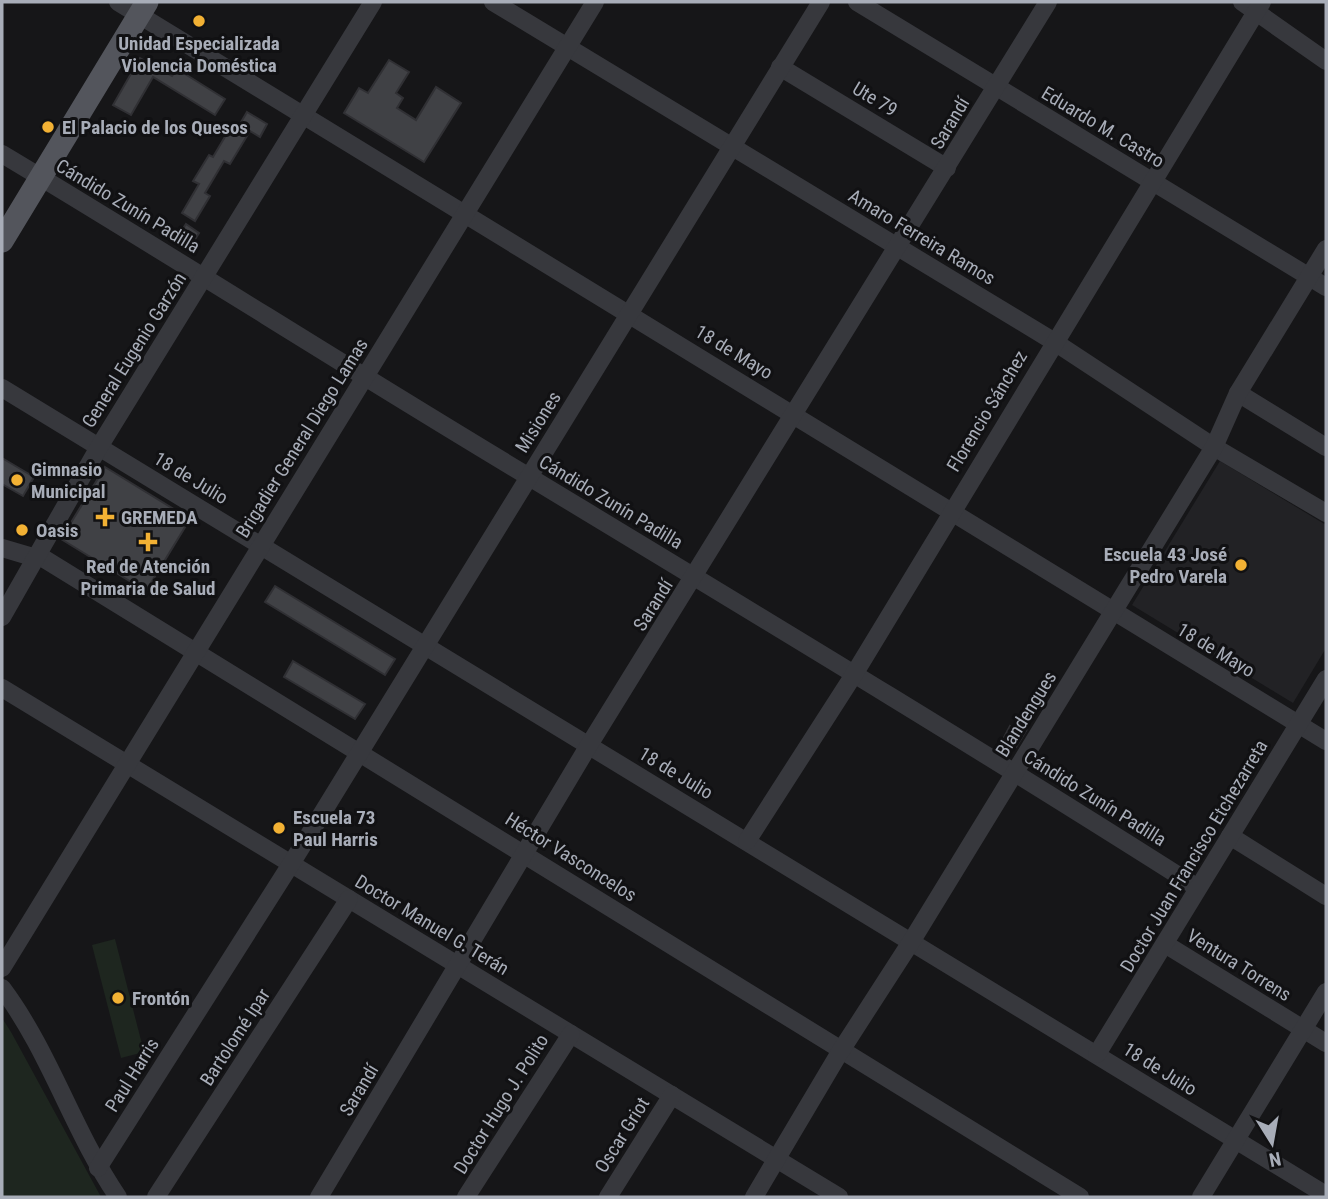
<svg xmlns="http://www.w3.org/2000/svg" width="1328" height="1199" viewBox="0 0 1328 1199" font-family="'Roboto Condensed',sans-serif">
  <style>
    .built { fill: #222225 }
    .green { fill: #1e261f }
    .building { fill: #404145; stroke: #303034; stroke-width: 2 }
    .lines { fill: none; stroke-linecap: round; stroke-linejoin: round }
    .minor { stroke: #37383d; stroke-width: 18 }
    .major { stroke: #53555c; stroke-width: 23 }
    .poi-dot { fill: #f2b134; stroke: #111113; stroke-width: 2.5 }
    .labels { text-anchor: middle; dominant-baseline: central; stroke-width: 6; stroke-linejoin: round; paint-order: stroke }
    .poi-label { font-size: 19px; font-weight: bold; fill: #a8adb8; stroke: #111113; text-anchor: start }
    .street-label { font-size: 19px; fill: #a8adb8; stroke: #111113 }
  </style>
  <rect width="100%" height="100%" fill="#161618"/>
  <path class="built" d="M1220,461L1326,525V648L1293,703L1132,605Z"/>
  <g class="green">
    <path d="M115,939L144,1052L121,1058L92,945Z"/>
    <path d="M2,1018L11,1032L101,1197H2Z"/>
  </g>
  <g class="building">
    <path d="M140,58L172,76L177,69L225,99L215,115L153,77L131,115L113,105Z"/>
    <path d="M389,60L409,72L396,93L403,98L397,108L416,120L436,87L461,103L424,162L344,113L359,88L368,93Z"/>
    <path d="M247,112L267,124L260,137L250,131L230,164L224,161L205,193L210,196L195,221L182,213L199,184L193,181L209,155L213,157L229,130L234,134Z"/>
    <path d="M186,224L199,233L191,246L177,238Z"/>
    <path d="M2,458L34,477L23,496L2,484Z"/>
    <path d="M105,467L190,519L146,591L61,539Z"/>
    <path d="M275,586L395,659L385,675L265,602Z"/>
    <path d="M293,661L365,704L355,719L284,677Z"/>
    <path d="M1018,724L1027,729L1016,747L1011,748L1001,743L1010,726L1015,729Z"/>
  </g>
  <g class="lines">
    <g class="minor">
      <path d="M118,2L1326,741"/>
      <path d="M493,2L1053,341L1214,447L1326,513"/>
      <path d="M857,2L1326,287"/>
      <path d="M1242,2L1326,61"/>
      <path d="M780,67L947,168"/>
      <path d="M2,154C179,260 354,372 531,478C754,613 978,748 1198,888"/>
      <path d="M2,388L1326,1195"/>
      <path d="M1238,393L1326,447"/>
      <path d="M2,548L36,558"/>
      <path d="M38,555L1080,1197"/>
      <path d="M2,617L99,447L373,2"/>
      <path d="M2,688L839,1197"/>
      <path d="M1230,836L1326,896"/>
      <path d="M747,841L853,676L1262,2"/>
      <path d="M1165,944L1326,1043"/>
      <path d="M2,968L595,2"/>
      <path d="M2,988C50,1052 73,1131 118,1197"/>
      <path d="M1097,1054L1326,679"/>
      <path d="M98,1168L291,864L821,2"/>
      <path d="M156,1197L349,899"/>
      <path d="M319,1197L589,745L1048,2"/>
      <path d="M466,1197L571,1034"/>
      <path d="M608,1197L672,1095"/>
      <path d="M754,1197L840,1052L911,942L1214,447L1238,393L1326,249"/>
      <path d="M1201,1197L1326,992"/>
    </g>
    <path class="major" d="M2,241L147,2"/>
  </g>
  <g class="poi-dot">
    <circle cx="199" cy="21" r="7"/>
    <circle cx="48" cy="127" r="7"/>
    <circle cx="17" cy="480" r="7"/>
    <path d="M101.5 506.5h7v7h7v7h-7v7h-7v-7h-7v-7h7z"/>
    <circle cx="22" cy="530" r="7"/>
    <path d="M144.5 531.5h7v7h7v7h-7v7h-7v-7h-7v-7h7z"/>
    <circle cx="1241" cy="565" r="7"/>
    <circle cx="279" cy="828" r="7"/>
    <circle cx="118" cy="998" r="7"/>
  </g>
  <g class="labels">
    <g class="poi-label">
      <text x="199" y="43" text-anchor="middle">Unidad Especializada<tspan x="199" dy="22">Violencia Doméstica</tspan></text>
      <text x="62" y="127">El Palacio de los Quesos</text>
      <text x="31" y="469">Gimnasio<tspan x="31" dy="22">Municipal</tspan></text>
      <text x="121" y="517">GREMEDA</text>
      <text x="36" y="530">Oasis</text>
      <text x="1227" y="554" text-anchor="end">Escuela 43 José<tspan x="1227" dy="22">Pedro Varela</tspan></text>
      <text x="148" y="566" text-anchor="middle">Red de Atención<tspan x="148" dy="22">Primaria de Salud</tspan></text>
      <text x="293" y="817">Escuela 73<tspan x="293" dy="22">Paul Harris</tspan></text>
      <text x="132" y="998">Frontón</text>
    </g>
    <g class="street-label">
      <text transform="translate(875 99) rotate(31)">Ute 79</text>
      <text transform="translate(950 123) rotate(-59)">Sarandí</text>
      <text transform="translate(1103 127) rotate(31)">Eduardo M. Castro</text>
      <text transform="translate(128 206) rotate(31)">Cándido Zunín Padilla</text>
      <text transform="translate(922 237) rotate(31)">Amaro Ferreira Ramos</text>
      <text transform="translate(134 350) rotate(-58)">General Eugenio Garzón</text>
      <text transform="translate(734 352) rotate(31)">18 de Mayo</text>
      <text transform="translate(987 411) rotate(-59)">Florencio Sánchez</text>
      <text transform="translate(538 422) rotate(-58)">Misiones</text>
      <text transform="translate(302 438) rotate(-58)">Brigadier General Diego Lamas</text>
      <text transform="translate(191 478) rotate(31)">18 de Julio</text>
      <text transform="translate(611 502) rotate(31)">Cándido Zunín Padilla</text>
      <text transform="translate(653 605) rotate(-58)">Sarandí</text>
      <text transform="translate(1216 650) rotate(31)">18 de Mayo</text>
      <text transform="translate(1026 714) rotate(-58)">Blandengues</text>
      <text transform="translate(676 773) rotate(31)">18 de Julio</text>
      <text transform="translate(1095 798) rotate(32)">Cándido Zunín Padilla</text>
      <text transform="translate(1194 856) rotate(-59)">Doctor Juan Francisco Etchezarreta</text>
      <text transform="translate(571 857) rotate(32)">Héctor Vasconcelos</text>
      <text transform="translate(432 925) rotate(31)">Doctor Manuel G. Terán</text>
      <text transform="translate(1239 965) rotate(32)">Ventura Torrens</text>
      <text transform="translate(235 1037) rotate(-57)">Bartolomé Ipar</text>
      <text transform="translate(1160 1069) rotate(32)">18 de Julio</text>
      <text transform="translate(132 1075) rotate(-58)">Paul Harris</text>
      <text transform="translate(359 1090) rotate(-59)">Sarandí</text>
      <text transform="translate(501 1104) rotate(-58)">Doctor Hugo J. Polito</text>
      <text transform="translate(622 1135) rotate(-58)">Oscar Griot</text>
    </g>
  </g>
  <rect width="1328" height="1199" fill="none" stroke="#a8adb8" stroke-width="7"/>
  <g transform="translate(1272 1143) rotate(169)" stroke="#111113" stroke-width="5" paint-order="stroke">
  <path d="M0-5L12 26L0 18L-12 26Z" fill="#a8adb8"/>
  <text y="-10" font-size="19" font-weight="bold" text-anchor="middle" fill="#a8adb8">N</text>
  </g>
</svg>
